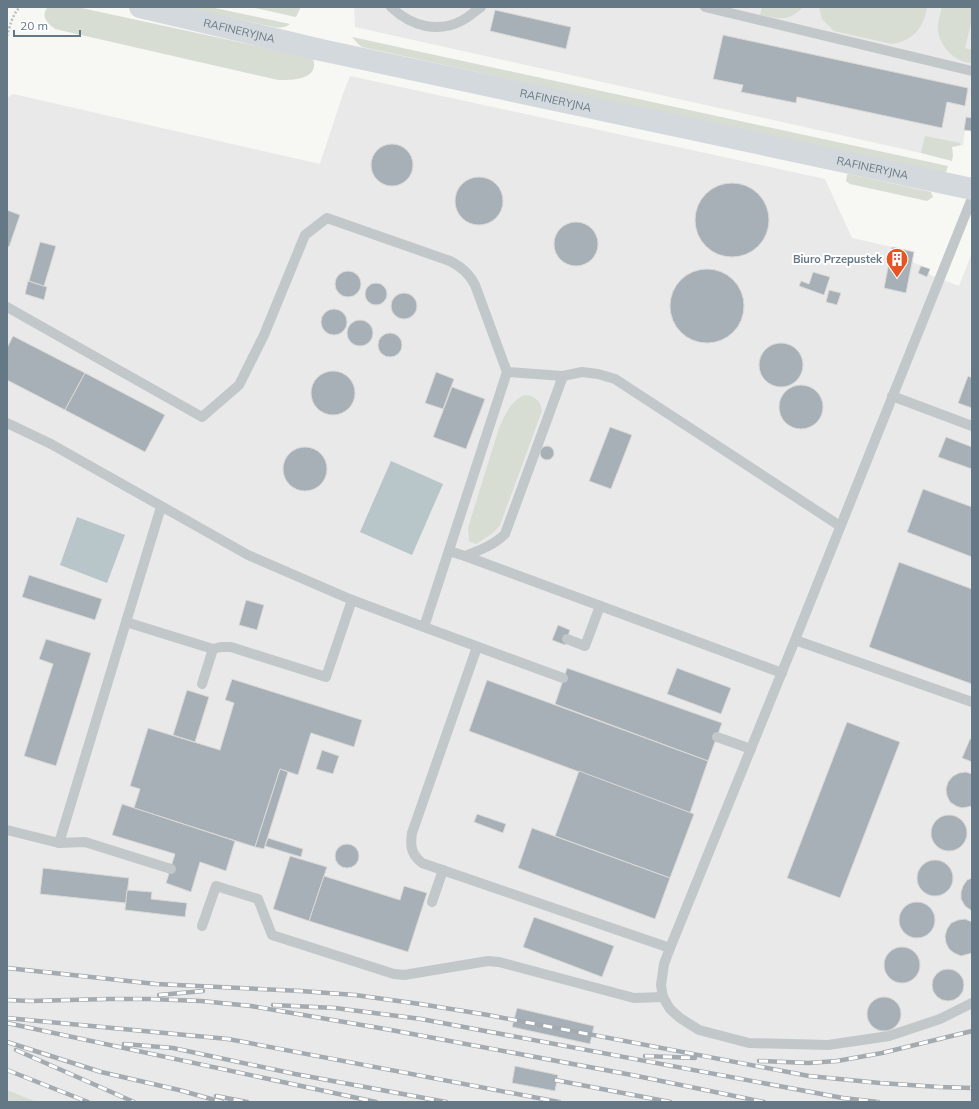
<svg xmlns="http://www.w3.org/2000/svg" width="979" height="1109" viewBox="0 0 979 1109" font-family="Mulish,sans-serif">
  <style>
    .built { fill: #e8e9e8 }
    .green { fill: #d7ddd3 }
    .water { fill: #b8c5c9 }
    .building { fill: #a7b0b6; stroke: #d9d9d7 }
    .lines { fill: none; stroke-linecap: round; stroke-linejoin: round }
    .path { stroke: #bcbfc2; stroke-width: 2.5; stroke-dasharray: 2 2; stroke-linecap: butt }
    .lane { stroke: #c2c7ca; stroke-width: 10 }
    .secondary { stroke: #d4d9dd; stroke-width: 22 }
    .rail-casing { stroke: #a3aab0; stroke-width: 4.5 }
    .rail { stroke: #fff; stroke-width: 3; stroke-dasharray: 9; stroke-linecap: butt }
    .labels { text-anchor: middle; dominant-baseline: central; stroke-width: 4; stroke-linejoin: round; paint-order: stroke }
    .street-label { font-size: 11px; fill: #657886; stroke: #fff }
    .poi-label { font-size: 11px; font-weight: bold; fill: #657886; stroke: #fff; text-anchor: end }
  </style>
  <rect width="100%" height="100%" fill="#f7f7f4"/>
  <g class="built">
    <path d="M354,7H972V131L965,130L963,145L921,153L355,27Z"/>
    <path d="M350,76L825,179L852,238L914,252L912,262L930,269L928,274L959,286L972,253V1102H37L7,1090V98L13,94L320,164L343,94Z"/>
  </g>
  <g class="green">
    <path d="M48,7H77L313,58C320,80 292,80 278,80L55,29C47,23 40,16 48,7Z"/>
    <path d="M182,7H210L290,24C285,28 280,28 274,27Z"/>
    <path d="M251,7H301L296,17Z"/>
    <path d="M762,7H803C789,22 779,19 760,15Z"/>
    <path d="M819,7H927C924,27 913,41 892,44L834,31L822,19Z"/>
    <path d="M942,7H972V19L965,48L972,50V63C956,63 941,47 938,32C937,24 940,15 942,7Z"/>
    <path d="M352,37L948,166L946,172L944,173H939L362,47L358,44Z"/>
    <path d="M925,136L960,143L961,145L952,147L953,155L952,161L921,153Z"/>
    <path d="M849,174L931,192L933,197L927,201L850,184L846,181L847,175Z"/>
    <path d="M525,395C535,396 541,401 542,411L500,525L493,533L476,544L469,541L468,528L499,428C505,415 511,400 525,395Z"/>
    <path d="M7,1090L37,1102H7Z"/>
  </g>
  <g class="water">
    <path d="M391,461L443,484L412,555L360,532Z"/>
    <path d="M77,517L125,535L107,583L60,565Z"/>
  </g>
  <g class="building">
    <path d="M495,10L571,27L566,49L490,31Z"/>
    <path d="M723,35L968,88L965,106L947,102L942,128L797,97L796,103L741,92L743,85L713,79Z"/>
    <path d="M966,117L972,118V131L964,130Z"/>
    <circle cx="392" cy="165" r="21"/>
    <circle cx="479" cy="201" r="24"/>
    <circle cx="732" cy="220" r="37"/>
    <path d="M7,210L20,215L9,247L7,246Z"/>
    <circle cx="576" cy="244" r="22"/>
    <path d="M40,242L56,246L44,286L29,281Z"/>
    <path d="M892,247L914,252L906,293L884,288Z"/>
    <path d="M921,266L930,269L927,277L918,273Z"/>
    <circle cx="707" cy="306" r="37"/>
    <circle cx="348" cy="284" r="13"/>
    <path d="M813,272L830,277L824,295L799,286L801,281L809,284Z"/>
    <path d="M28,281L47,287L44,300L25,294Z"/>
    <circle cx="376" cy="294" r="11"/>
    <path d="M829,290L841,293L837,305L826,302Z"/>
    <circle cx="404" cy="306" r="13"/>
    <circle cx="334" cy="322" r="13"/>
    <circle cx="360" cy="333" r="13"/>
    <circle cx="390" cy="345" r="12"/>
    <path d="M13,336L85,373L65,410L7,380V348Z"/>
    <circle cx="781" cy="365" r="22"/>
    <circle cx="333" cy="393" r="22"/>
    <path d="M436,372L454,379L443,409L425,403Z"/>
    <path d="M85,373L165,415L145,452L65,410Z"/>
    <path d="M968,376L972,378V408L958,403Z"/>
    <circle cx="801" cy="407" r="22"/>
    <path d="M452,387L485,399L466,449L433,437Z"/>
    <path d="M610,427L632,435L611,489L589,481Z"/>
    <path d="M946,437L972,447V469L938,457Z"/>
    <circle cx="547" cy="453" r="7"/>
    <circle cx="305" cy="469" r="22"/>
    <path d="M923,489L972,507V557L907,532Z"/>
    <path d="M899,562L972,589V684L869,647Z"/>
    <path d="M29,575L102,599L95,620L22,597Z"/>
    <path d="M246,600L264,605L257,630L239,625Z"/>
    <path d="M558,625L570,630L565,645L552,640Z"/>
    <path d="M46,639L91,653L56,766L24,756L53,664L39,659Z"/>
    <path d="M567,668L722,723L708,761L555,704Z"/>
    <path d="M677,668L731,688L721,714L667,694Z"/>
    <path d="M232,679L362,720L354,747L311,733L298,775L280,769L255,847L134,808L140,789L130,786L148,728L220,750L234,703L225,700Z"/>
    <path d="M487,680L708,761L690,813L469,731Z"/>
    <path d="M187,690L209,697L195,742L173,735Z"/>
    <path d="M847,722L900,742L840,898L787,878Z"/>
    <path d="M970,739H972V762L962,758Z"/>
    <path d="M322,750L339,756L333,774L316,769Z"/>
    <path d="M280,769L288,772L264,849L255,847Z"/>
    <path d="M579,771L694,814L670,878L555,836Z"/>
    <path d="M966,772L972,774V806L962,808L956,806L950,802L947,796L946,789L948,782L953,776L959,773Z"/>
    <path d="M122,804L235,841L226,871L200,862L191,892L166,883L175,854L112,835Z"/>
    <path d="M477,814L506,824L503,833L474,822Z"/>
    <circle cx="949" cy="833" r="18"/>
    <path d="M532,828L670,878L655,919L518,868Z"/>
    <path d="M268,838L303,849L301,857L265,846Z"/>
    <circle cx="347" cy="856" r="12"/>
    <path d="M290,856L327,867L309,921L273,909Z"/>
    <circle cx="935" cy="878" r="18"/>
    <path d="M43,868L129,878L126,903L40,894Z"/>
    <path d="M324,876L400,900L404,886L427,893L408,952L309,921Z"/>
    <path d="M972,878V911L965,906L961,899V892L963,886L967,880Z"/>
    <path d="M127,890L152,892L151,899L187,903L185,917L125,910Z"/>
    <circle cx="917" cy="920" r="18"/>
    <path d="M534,917L614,946L602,977L523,947Z"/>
    <path d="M965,919L972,922V953L961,956L954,953L949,949L946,943L945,936L947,929L951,923L958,920Z"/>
    <circle cx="902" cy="965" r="18"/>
    <circle cx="948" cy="985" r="16"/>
    <circle cx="884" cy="1014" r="17"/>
    <path d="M517,1008L594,1026L590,1044L512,1027Z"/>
    <path d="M515,1066L558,1075L555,1091L512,1083Z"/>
  </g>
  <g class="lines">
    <path class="path" d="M7,36C10,26 12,15 20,7"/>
    <g class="lane">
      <path d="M391,7C411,26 438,34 463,20C469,17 475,11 481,7"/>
      <path d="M705,7L972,71"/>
      <path d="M972,198L795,640L670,948L664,964L661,985L663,997L670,1009L680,1018L699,1030L749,1043L828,1045L889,1036L940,1019L972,1003"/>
      <path d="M7,307L202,417L239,385L264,335L305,235L327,218L450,261C461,267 469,273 475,285L507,372L563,376L582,372L598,374L615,379L840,526"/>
      <path d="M892,396L972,426"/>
      <path d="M7,423L51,444L248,555L352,600L424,627L507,372"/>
      <path d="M161,507L126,622L213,649L221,647H231L326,677L352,600"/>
      <path d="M449,551L465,556C480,550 494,545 505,534L563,376"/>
      <path d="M465,556L782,673"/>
      <path d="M424,627L563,678"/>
      <path d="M567,639L585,646L600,606"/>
      <path d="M795,640L972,702"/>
      <path d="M477,647L412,833C410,846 411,854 422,863L670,948"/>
      <path d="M202,684L213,649"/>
      <path d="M717,737L751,749"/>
      <path d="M7,830L59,843L85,842L171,869"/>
      <path d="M59,843L126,622"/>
      <path d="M432,902L443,870"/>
      <path d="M202,926L216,886L258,899L272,935L394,974L404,975L488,961L499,962L634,998L663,997"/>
    </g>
    <path class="secondary" id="s1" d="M140,7L321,50L972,189"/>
    <g class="rail-casing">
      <g id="rail">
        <path d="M7,968L156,984L301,991L355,995L420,1004L488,1015L809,1076L880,1083L939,1087L972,1088"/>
        <path d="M159,995L203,991"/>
        <path d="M7,1000L30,1001L108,999H150L201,1001L251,1006L391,1030L632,1075L764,1102"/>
        <path d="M273,1005L335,1008L421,1019L843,1098L878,1102"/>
        <path d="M7,1018L228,1039L559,1102"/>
        <path d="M7,1023L376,1102"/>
        <path d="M7,1042L101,1072L179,1090L222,1102"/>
        <path d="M124,1044L173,1048L295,1074L446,1102"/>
        <path d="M16,1050L134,1102"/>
        <path d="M645,1056L695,1058"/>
        <path d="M759,1061L808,1063L837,1061L882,1053L972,1031"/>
        <path d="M7,1070L88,1102"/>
        <path d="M555,1080L670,1102"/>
        <path d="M216,1096L247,1102"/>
      </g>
    </g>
    <use href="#rail" class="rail"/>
  </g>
  <defs>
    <g id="building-pin" transform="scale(1.15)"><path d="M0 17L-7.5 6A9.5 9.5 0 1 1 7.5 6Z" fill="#e95223" stroke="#fff"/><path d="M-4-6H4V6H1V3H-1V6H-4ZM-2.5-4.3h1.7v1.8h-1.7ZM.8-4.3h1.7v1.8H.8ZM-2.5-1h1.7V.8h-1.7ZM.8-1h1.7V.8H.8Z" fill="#fff"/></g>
  </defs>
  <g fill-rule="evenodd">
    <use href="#building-pin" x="897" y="259"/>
  </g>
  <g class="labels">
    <g class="street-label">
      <text stroke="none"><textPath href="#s1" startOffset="102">RAFINERYJNA</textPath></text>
      <text stroke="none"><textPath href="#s1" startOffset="426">RAFINERYJNA</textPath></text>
      <text stroke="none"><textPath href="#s1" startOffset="750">RAFINERYJNA</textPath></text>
    </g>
    <g class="poi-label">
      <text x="882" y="259">Biuro Przepustek</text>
    </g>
  </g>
  <rect width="979" height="1109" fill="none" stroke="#657886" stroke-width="16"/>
  <path d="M14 30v6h66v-6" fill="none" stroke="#657886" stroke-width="2"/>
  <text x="20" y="30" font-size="12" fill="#657886" stroke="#ffffff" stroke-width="3" paint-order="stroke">20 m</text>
</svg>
